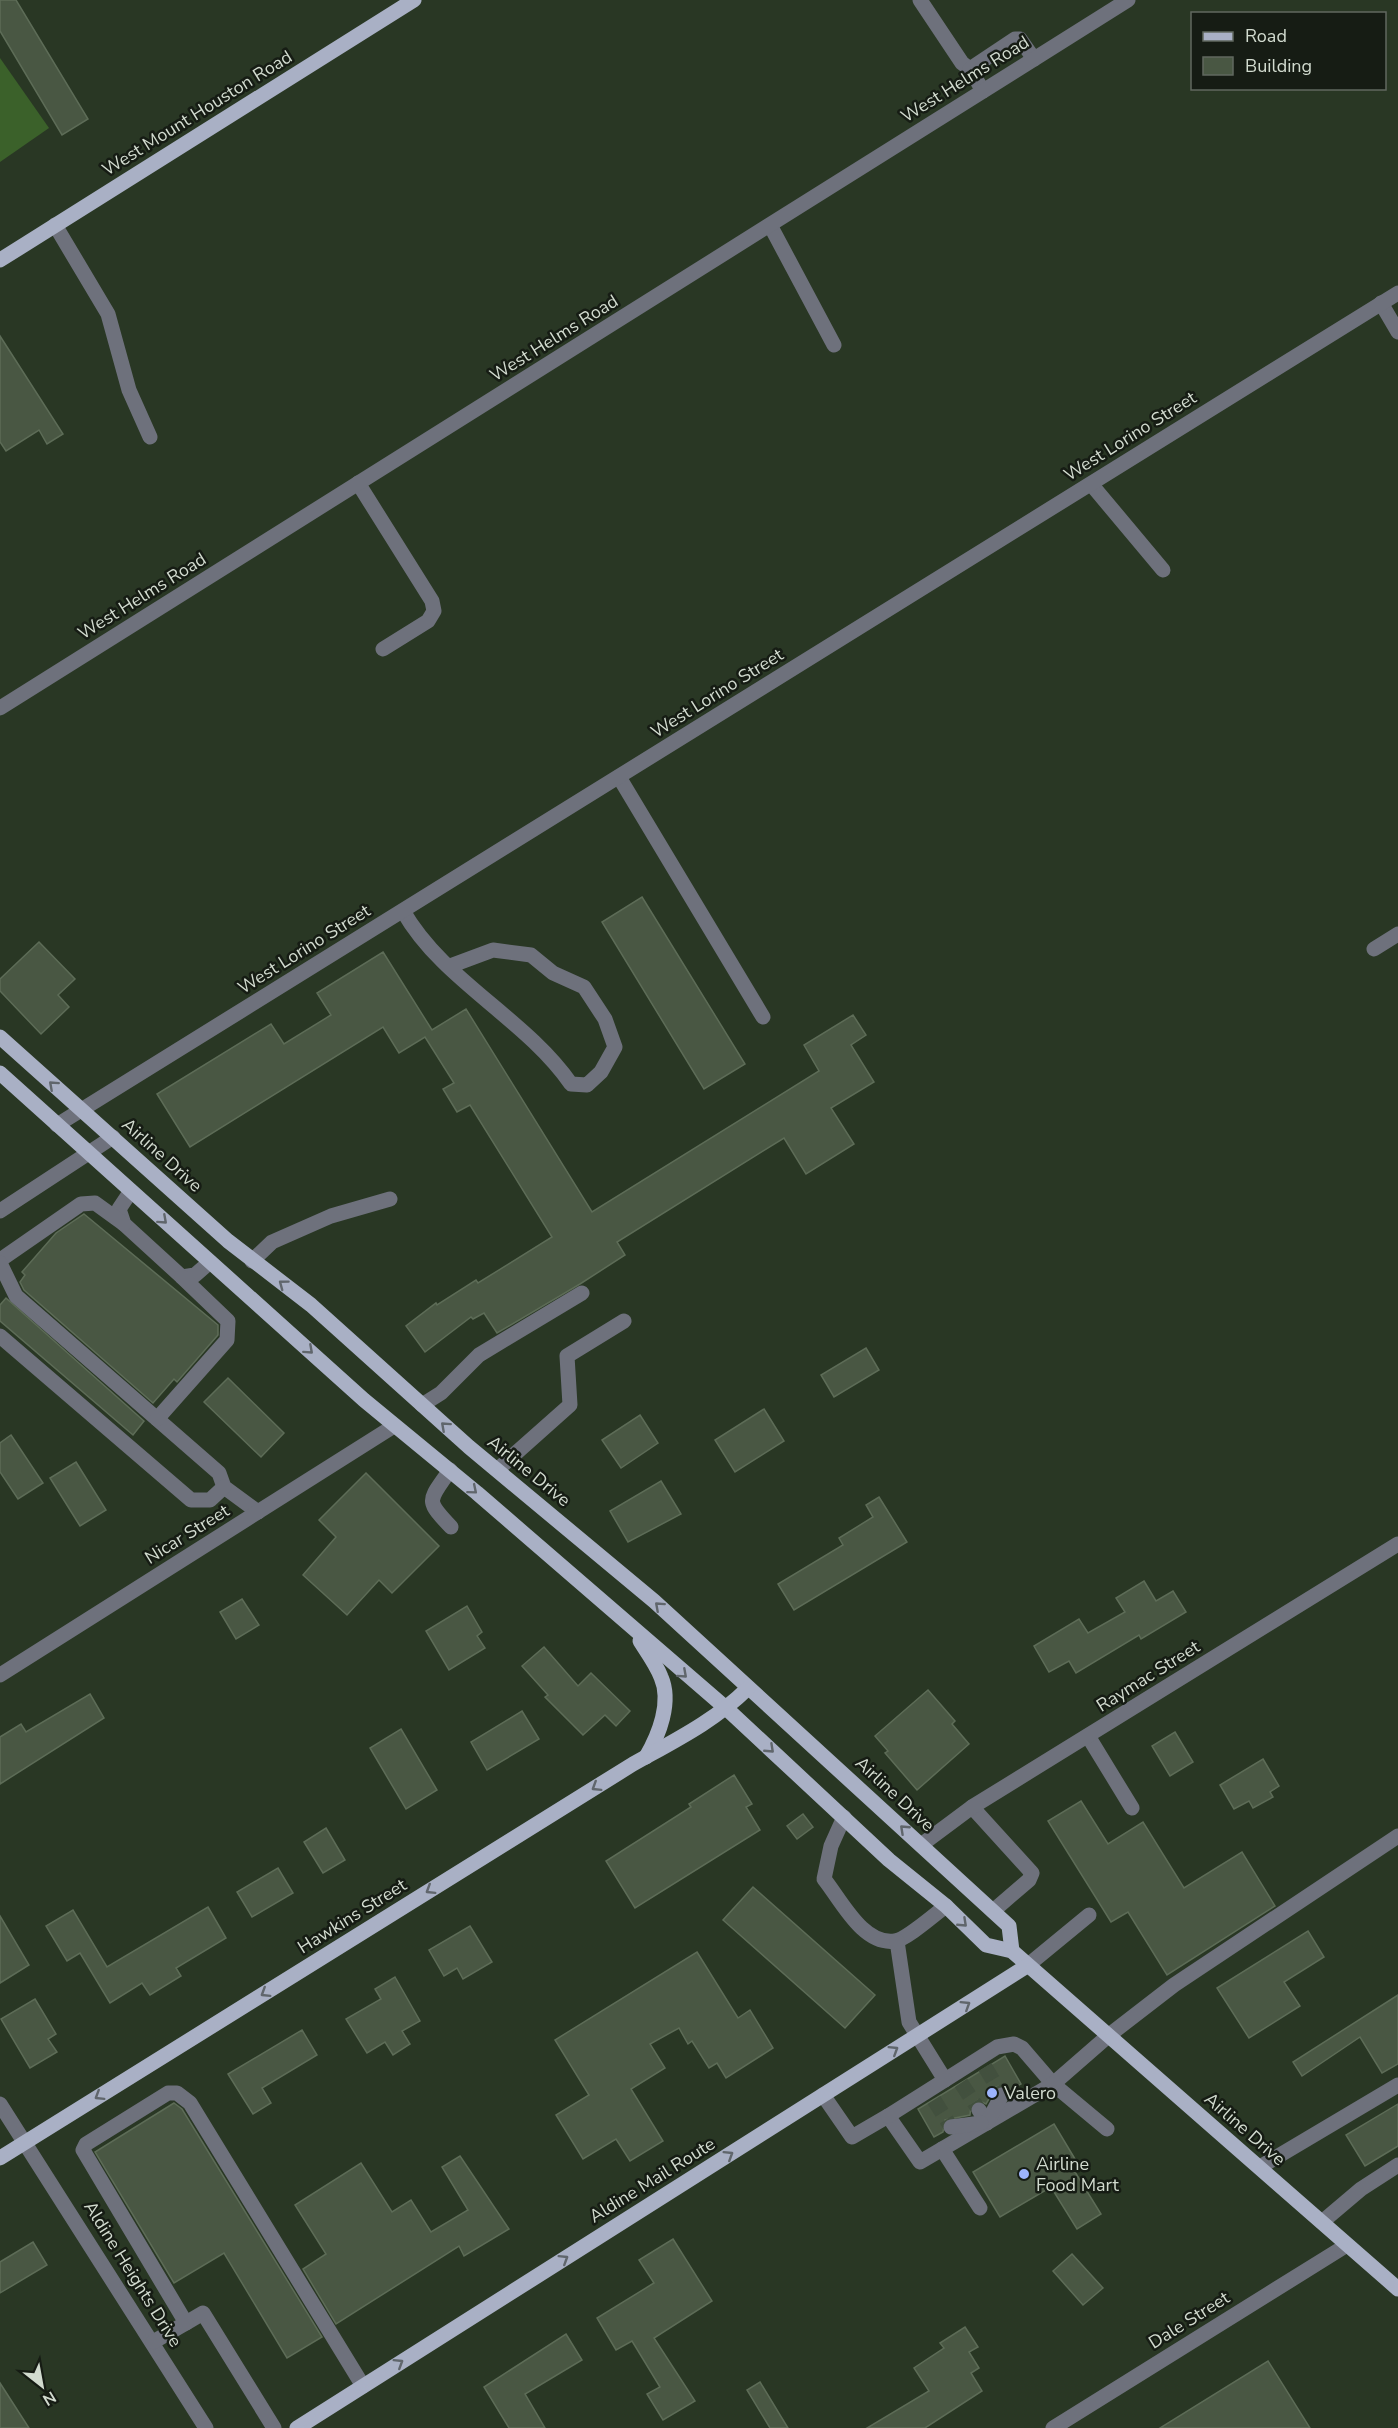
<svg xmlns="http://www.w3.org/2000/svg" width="1398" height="2428" viewBox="0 0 1398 2428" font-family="'Nunito Sans',sans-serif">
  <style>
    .green { fill: #3b612a }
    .building { fill: #495743; stroke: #5d6c57; stroke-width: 1.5 }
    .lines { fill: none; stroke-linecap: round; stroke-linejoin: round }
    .minor-tunnel { stroke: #42503e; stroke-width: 15; stroke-dasharray: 15 8; stroke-linecap: butt }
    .minor { stroke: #6e717c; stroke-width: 15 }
    .major { stroke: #a9b0c5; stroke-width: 15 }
    .oneway { stroke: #60666c }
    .poi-dot { fill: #9db4fd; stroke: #161c14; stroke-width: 2 }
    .labels { text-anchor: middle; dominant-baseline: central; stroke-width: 5; stroke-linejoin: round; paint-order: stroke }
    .street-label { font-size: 18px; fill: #d2dbcf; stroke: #161c14 }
    .poi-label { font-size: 18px; fill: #d2dbcf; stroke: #161c14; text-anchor: start }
  </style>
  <rect width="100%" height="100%" fill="#293724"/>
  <path class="green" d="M0,58L49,128L0,162Z"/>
  <g class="building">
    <path d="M0,0H16L88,119L62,135L0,31Z"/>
    <path d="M0,336L63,434L47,444L39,430L6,451L0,442Z"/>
    <path d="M642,897L745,1064L704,1089L602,922Z"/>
    <path d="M39,942L75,979L58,995L69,1007L41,1034L0,991V979Z"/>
    <path d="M383,952L432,1030L466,1009L592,1212L819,1071L804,1045L853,1015L866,1035L851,1045L874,1082L831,1108L854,1144L806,1174L784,1138L617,1242L625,1255L580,1284L497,1333L484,1313L473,1319L471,1317L425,1352L406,1326L436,1303L437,1305L476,1280L478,1283L552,1237L470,1105L457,1112L443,1089L454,1083L425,1037L399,1053L383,1027L190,1147L157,1094L271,1024L284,1044L331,1015L317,993Z"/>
    <path d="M84,1214L218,1325V1335L177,1382L174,1379L153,1403L24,1290L20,1282L25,1275L22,1272L56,1233Z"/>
    <path d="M6,1298L144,1421L133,1435L0,1321V1305Z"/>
    <path d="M866,1348L879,1370L834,1397L821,1375Z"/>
    <path d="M228,1378L284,1433L261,1457L204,1402Z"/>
    <path d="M764,1409L784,1441L735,1472L715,1440Z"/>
    <path d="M640,1415L658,1443L621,1468L602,1440Z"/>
    <path d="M11,1435L43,1483L18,1499L0,1472V1443Z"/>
    <path d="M76,1462L106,1510L80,1526L50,1478Z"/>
    <path d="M366,1473L439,1546L392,1593L379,1580L347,1615L303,1575L336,1537L319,1520Z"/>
    <path d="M661,1481L681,1514L628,1542L610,1511Z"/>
    <path d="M879,1497L907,1542L794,1610L778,1584L843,1545L839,1538L873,1517L866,1505Z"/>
    <path d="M1144,1581L1156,1601L1173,1591L1186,1612L1141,1639L1139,1635L1076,1673L1069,1661L1049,1672L1034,1646L1079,1619L1088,1633L1125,1612L1116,1598Z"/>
    <path d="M242,1599L259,1625L236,1639L220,1612Z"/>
    <path d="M467,1606L482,1632L477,1636L485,1648L449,1670L426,1631Z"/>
    <path d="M544,1647L578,1686L591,1673L630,1711L616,1726L605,1715L583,1735L545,1697L548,1695L522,1666Z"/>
    <path d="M928,1690L955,1721L952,1724L969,1744L917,1790L885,1753L888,1751L875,1736Z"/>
    <path d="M90,1694L104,1718L0,1784V1737L21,1724L26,1732Z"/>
    <path d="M522,1711L539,1739L487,1770L471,1742Z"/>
    <path d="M401,1729L437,1790L406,1809L370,1748Z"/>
    <path d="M1175,1732L1193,1762L1170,1776L1152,1746Z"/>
    <path d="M1263,1759L1279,1786L1270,1792L1273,1797L1253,1808L1249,1801L1234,1809L1220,1785Z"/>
    <path d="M734,1775L752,1804L746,1807L760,1830L635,1908L606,1861L691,1807L689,1804Z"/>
    <path d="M1081,1801L1108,1844L1143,1822L1184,1888L1242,1852L1275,1906L1167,1975L1128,1912L1111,1922L1048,1821Z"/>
    <path d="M803,1814L813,1827L797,1839L787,1826Z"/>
    <path d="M326,1828L345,1860L323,1873L304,1842Z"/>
    <path d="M278,1868L293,1893L252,1917L237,1892Z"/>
    <path d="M753,1887L875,1995L845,2028L723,1920Z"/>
    <path d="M208,1907L226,1938L176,1968L181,1976L150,1995L142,1983L110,2003L80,1953L67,1961L46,1926L73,1910L107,1967Z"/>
    <path d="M0,1916L29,1965L0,1983Z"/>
    <path d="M470,1926L492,1962L463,1979L457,1968L444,1976L429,1950Z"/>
    <path d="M1308,1931L1324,1957L1284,1982L1300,2006L1249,2038L1217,1988Z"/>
    <path d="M697,1952L738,2018L750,2010L773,2048L726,2078L717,2063L709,2068L692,2041L688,2044L679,2028L650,2044L665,2068L631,2089L663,2141L630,2161L616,2139L583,2159L556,2115L589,2095L555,2040Z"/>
    <path d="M395,1977L420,2021L402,2031L410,2044L393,2055L385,2042L367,2053L346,2019L381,1999L375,1989Z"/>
    <path d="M1398,1995V2064L1382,2073L1360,2037L1302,2076L1293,2062Z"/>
    <path d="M35,1999L56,2034L48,2039L57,2052L30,2068L1,2019Z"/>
    <path d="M302,2030L317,2055L262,2088L271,2103L253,2114L228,2074Z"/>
    <path d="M1005,2056L1021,2084L1010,2090L1002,2085L996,2087L986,2104L978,2100L971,2105L970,2115L945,2120L943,2132L934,2137L918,2109Z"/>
    <path d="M174,2103L182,2109L322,2337L287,2358L224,2253L174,2283L95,2152Z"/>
    <path d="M1398,2104V2146L1365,2166L1346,2135Z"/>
    <path d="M1054,2124L1081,2169L1075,2172L1101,2214L1077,2229L1051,2187L1000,2217L973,2172Z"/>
    <path d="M460,2156L509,2229L464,2256L459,2246L336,2324L303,2269L326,2254L295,2205L361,2163L392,2212L411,2200L431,2232L468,2210L442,2167Z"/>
    <path d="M673,2239L712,2301L654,2338L695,2401L663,2420L647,2394L660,2387L632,2341L616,2350L597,2318L654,2283L639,2260Z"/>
    <path d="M33,2242L47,2265L0,2293V2262Z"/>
    <path d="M1072,2254L1103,2288L1083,2305L1053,2271Z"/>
    <path d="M965,2327L978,2347L969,2352L979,2368L971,2373L982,2391L925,2428H867L929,2391L914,2368L944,2348L940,2343Z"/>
    <path d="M566,2334L582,2360L525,2394L545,2428H509L484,2387Z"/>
    <path d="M1268,2361L1310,2428H1160Z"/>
    <path d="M760,2382L788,2428H770L747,2390Z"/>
    <path d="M0,2383L29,2428H0Z"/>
  </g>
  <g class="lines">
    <g class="minor-tunnel">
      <path d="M985,2067L1002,2095"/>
      <path d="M961,2083L979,2110"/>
      <path d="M934,2100L951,2127"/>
    </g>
    <g class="minor">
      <path d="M920,0L962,63L970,69"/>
      <path d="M983,91L970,69L1015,39H1020L1034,59"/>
      <path d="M55,225L108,314L129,390L150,437"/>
      <path d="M770,225L834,345"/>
      <path d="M1381,303L1398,332"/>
      <path d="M358,483L432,601L434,611L428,621L383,649"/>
      <path d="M1091,484L1163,570"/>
      <path d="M0,708L1128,0"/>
      <path d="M619,777L763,1017"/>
      <path d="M403,911C443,981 525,1018 571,1084L587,1085L601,1072L615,1047L605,1019L584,987L553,973L531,955L493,950L450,966"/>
      <path d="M1374,949L1398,934"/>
      <path d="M57,1125L1398,293"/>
      <path d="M131,1191L119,1209L124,1224L182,1277L195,1275L210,1262"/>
      <path d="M0,1211L113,1137"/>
      <path d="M0,1260L81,1204L95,1203L124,1224"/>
      <path d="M252,1261L272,1242L331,1216L390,1199"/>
      <path d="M0,1263L16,1296L219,1473L224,1487L258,1512"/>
      <path d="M0,1336L191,1500H210L224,1487"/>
      <path d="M422,1405L441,1393L479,1355L582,1293"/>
      <path d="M157,1419L227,1340L228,1321L182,1277"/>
      <path d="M498,1469L570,1405L567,1356L624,1321"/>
      <path d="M450,1470C429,1501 424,1499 451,1527"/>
      <path d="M0,1675L394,1426"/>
      <path d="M1088,1736L1132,1808"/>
      <path d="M972,1807L1032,1873L1029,1880L993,1911"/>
      <path d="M844,1817L831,1846L824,1879C841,1900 863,1946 895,1941C907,1939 935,1914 946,1906"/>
      <path d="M921,1845L972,1807L1398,1544"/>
      <path d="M1027,1966L1089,1915"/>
      <path d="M945,2080L997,2047L1014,2044L1022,2048L1053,2084L1107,2129"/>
      <path d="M823,2095L852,2137L888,2116L920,2162L1053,2084L1108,2036L1174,1985L1398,1836"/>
      <path d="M0,2104L206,2428"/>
      <path d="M979,2110L987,2123"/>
      <path d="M888,2116L945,2080L909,2022L897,1941"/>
      <path d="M988,2121L1002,2095"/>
      <path d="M951,2127L981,2123"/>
      <path d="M942,2149L980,2208"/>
      <path d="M1260,2167L1398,2085"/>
      <path d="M1322,2222L1361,2189L1398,2165"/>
      <path d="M186,2323L203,2313L274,2428"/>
      <path d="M153,2342L186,2323L83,2150L86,2144L168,2093H177L190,2103L363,2386"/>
      <path d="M1053,2428L1347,2245"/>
    </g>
    <g class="major">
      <path d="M0,260L414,0"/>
      <path d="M0,1037L228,1241L311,1305L469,1447L654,1601L1009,1926L1012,1951"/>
      <path d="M0,1073L364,1400L477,1493L727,1709L889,1860L946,1906L986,1945L1012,1951L1398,2289"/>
      <path d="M640,1641C647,1652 656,1664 661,1677C672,1702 659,1735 646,1757"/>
      <path d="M0,2158L633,1764C674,1741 715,1721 748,1688"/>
      <path d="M297,2428L1027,1966"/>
    </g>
  </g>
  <defs><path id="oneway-chevron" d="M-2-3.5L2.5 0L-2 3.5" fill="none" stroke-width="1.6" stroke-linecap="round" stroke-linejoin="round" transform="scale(1.5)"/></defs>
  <g class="oneway">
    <use href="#oneway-chevron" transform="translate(53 1085) rotate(-138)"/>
    <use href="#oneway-chevron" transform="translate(163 1220) rotate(42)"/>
    <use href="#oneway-chevron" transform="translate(283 1284) rotate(-143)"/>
    <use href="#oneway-chevron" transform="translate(309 1350) rotate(42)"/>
    <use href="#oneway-chevron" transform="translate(445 1426) rotate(-138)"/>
    <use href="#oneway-chevron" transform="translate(473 1490) rotate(40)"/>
    <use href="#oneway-chevron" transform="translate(659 1606) rotate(-138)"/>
    <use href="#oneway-chevron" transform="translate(683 1674) rotate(42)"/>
    <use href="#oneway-chevron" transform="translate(770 1749) rotate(43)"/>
    <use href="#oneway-chevron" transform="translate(596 1787) rotate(148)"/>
    <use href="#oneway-chevron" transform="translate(904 1829) rotate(-137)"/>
    <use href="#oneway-chevron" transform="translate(430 1890) rotate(148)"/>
    <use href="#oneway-chevron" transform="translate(963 1923) rotate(43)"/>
    <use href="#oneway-chevron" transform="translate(265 1993) rotate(148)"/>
    <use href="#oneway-chevron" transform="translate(966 2005) rotate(-32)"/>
    <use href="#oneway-chevron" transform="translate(894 2050) rotate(-32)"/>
    <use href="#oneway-chevron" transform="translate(99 2096) rotate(148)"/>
    <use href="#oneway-chevron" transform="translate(729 2155) rotate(-32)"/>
    <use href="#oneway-chevron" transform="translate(564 2259) rotate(-32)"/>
    <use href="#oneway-chevron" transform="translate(399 2363) rotate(-32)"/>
  </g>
  <g class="poi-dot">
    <circle cx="992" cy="2093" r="6"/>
    <circle cx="1024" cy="2174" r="6"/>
  </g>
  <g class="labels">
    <g class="street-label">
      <text transform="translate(965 79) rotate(-32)">West Helms Road</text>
      <text transform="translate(197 113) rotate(-32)">West Mount Houston Road</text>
      <text transform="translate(554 338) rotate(-32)">West Helms Road</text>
      <text transform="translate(1130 436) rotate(-32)">West Lorino Street</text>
      <text transform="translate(142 596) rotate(-32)">West Helms Road</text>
      <text transform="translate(717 693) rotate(-32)">West Lorino Street</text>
      <text transform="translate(304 949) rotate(-32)">West Lorino Street</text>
      <text transform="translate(162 1155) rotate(42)">Airline Drive</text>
      <text transform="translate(529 1471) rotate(39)">Airline Drive</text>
      <text transform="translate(187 1534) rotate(-32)">Nicar Street</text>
      <text transform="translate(1148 1676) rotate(-32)">Raymac Street</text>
      <text transform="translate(895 1794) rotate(43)">Airline Drive</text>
      <text transform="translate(352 1916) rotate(-32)">Hawkins Street</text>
      <text transform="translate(1245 2129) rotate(41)">Airline Drive</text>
      <text transform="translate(652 2180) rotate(-32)">Aldine Mail Route</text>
      <text transform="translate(133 2274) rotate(58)">Aldine Heights Drive</text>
      <text transform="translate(1189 2320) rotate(-32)">Dale Street</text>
    </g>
    <g class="poi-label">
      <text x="1004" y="2093">Valero</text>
      <text x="1036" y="2164">Airline<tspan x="1036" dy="21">Food Mart</tspan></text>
    </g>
  </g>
  <rect x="1191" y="12" width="195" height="78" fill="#161c14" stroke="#61685f" stroke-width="1.5"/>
  <rect x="1203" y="32" width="30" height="9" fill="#a9b0c5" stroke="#61685f" stroke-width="1.5"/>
  <text x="1245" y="42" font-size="18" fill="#d2dbcf">Road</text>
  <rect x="1203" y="57" width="30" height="18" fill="#495743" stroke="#61685f" stroke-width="1.5"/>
  <text x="1245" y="72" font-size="18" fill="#d2dbcf">Building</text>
  <g transform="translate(42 2386) rotate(149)" stroke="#161c14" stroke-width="4.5" paint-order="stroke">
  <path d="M0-4.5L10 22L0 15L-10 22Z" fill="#d2dbcf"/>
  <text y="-9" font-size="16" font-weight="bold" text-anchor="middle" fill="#d2dbcf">N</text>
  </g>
</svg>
